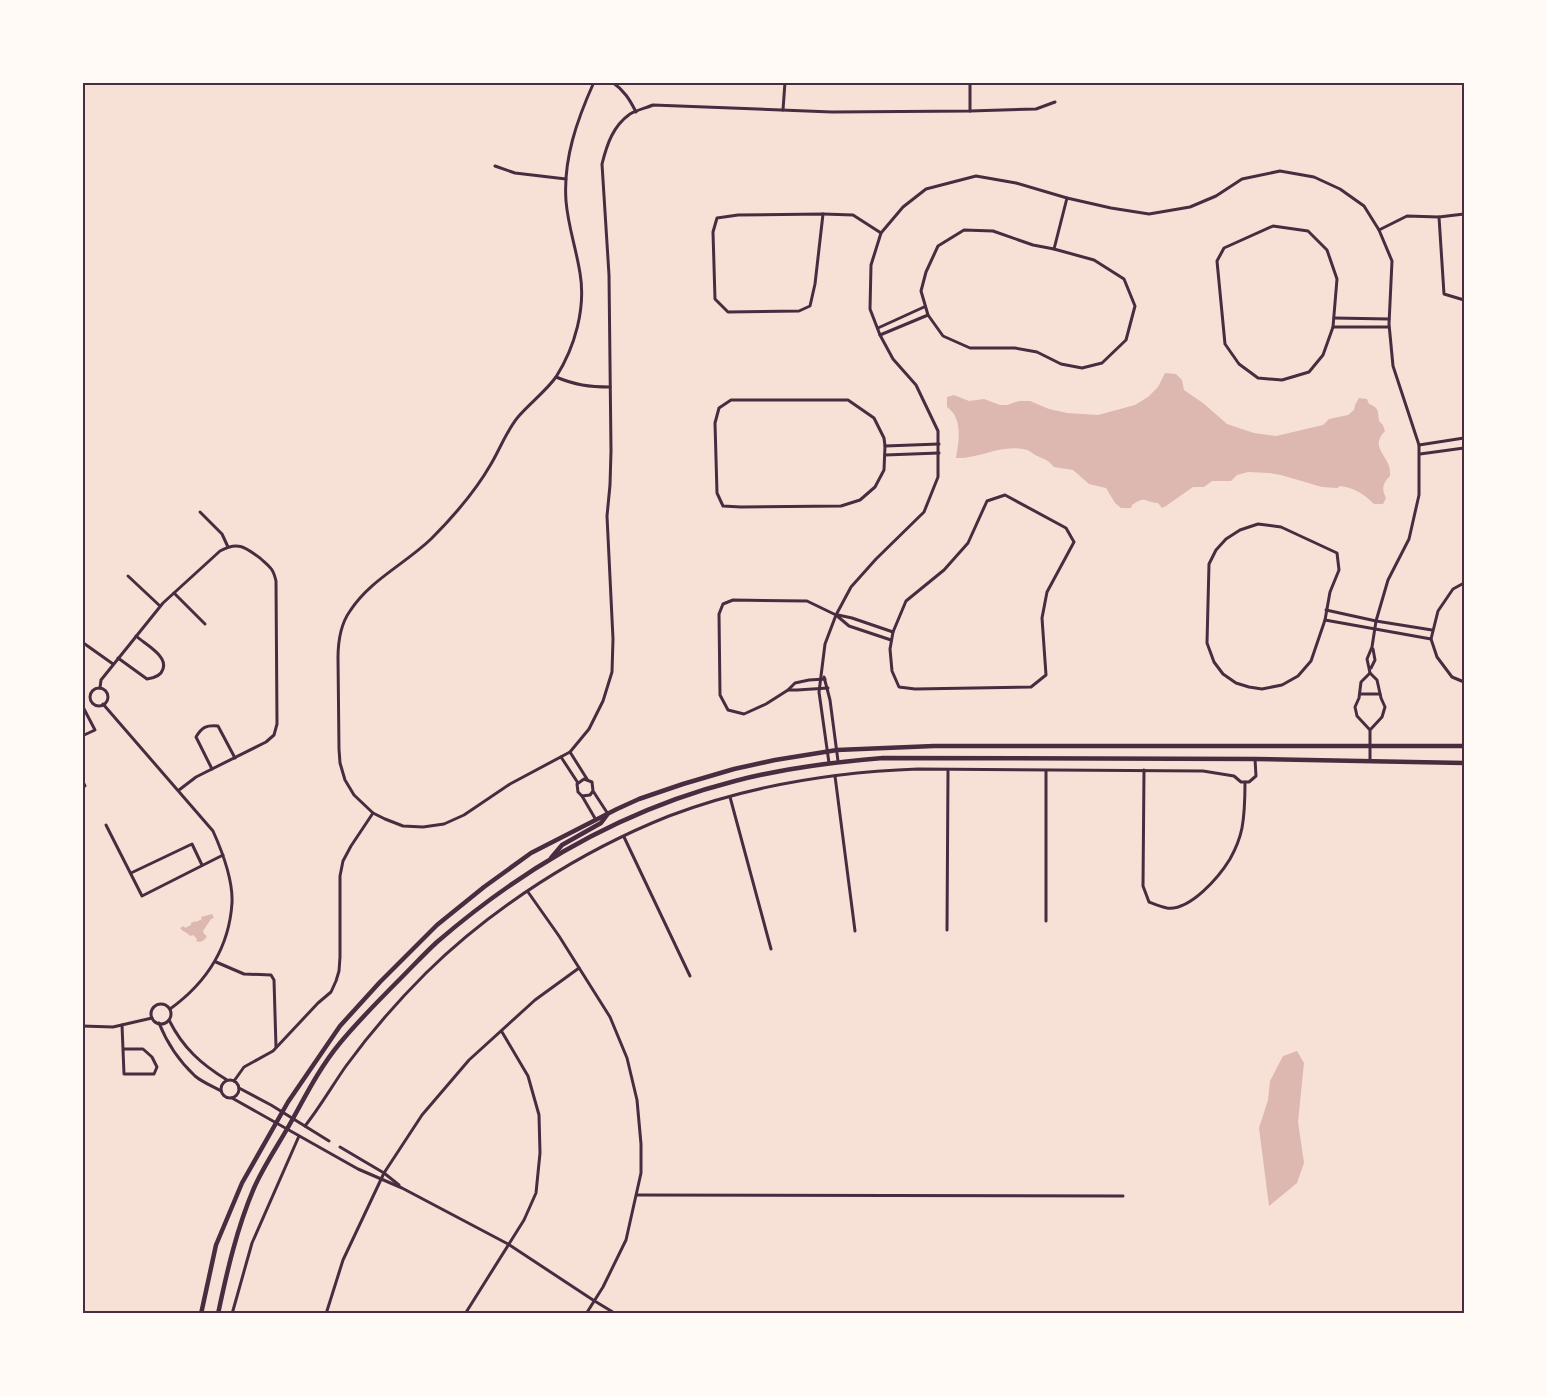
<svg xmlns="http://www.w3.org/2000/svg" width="1547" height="1396" viewBox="0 0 1547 1396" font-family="'Exo 2',sans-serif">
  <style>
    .water { fill: #dcb8b0 }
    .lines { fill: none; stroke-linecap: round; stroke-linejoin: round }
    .minor { stroke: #4a2c40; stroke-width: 3 }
    .tertiary { stroke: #4a2c40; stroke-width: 4.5 }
    .secondary { stroke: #4a2c40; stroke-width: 4.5 }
    .neatline { fill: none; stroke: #4a2c40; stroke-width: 2 }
  </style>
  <rect width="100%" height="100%" fill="#f7e1d7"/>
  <g class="water">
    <path d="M1165,373L1176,374L1182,380L1184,390L1203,403L1227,424L1254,433L1276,436L1323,425L1329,419L1348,415L1354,410L1355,405L1359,398L1367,399L1369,404C1379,407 1378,412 1379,421L1383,425L1385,431C1371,446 1384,452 1389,466C1390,470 1390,473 1390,476C1383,483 1381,488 1386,498L1383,504H1374C1364,494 1355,488 1340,486L1337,488L1322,487L1281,475L1269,473L1248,472L1237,475L1231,481H1212L1204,487H1193L1166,506L1162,508L1158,503C1144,502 1146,495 1132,505L1131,508H1121L1115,503L1106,488L1089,484L1073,470L1054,467C1046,458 1045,460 1035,455C1032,453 1030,451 1027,450C1002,443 980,459 956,458C959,441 963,418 947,407V397L954,395L969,401L984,399L1000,405H1007L1019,401H1030L1049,409L1067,413L1098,415L1135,405L1148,397L1158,387Z"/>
    <path d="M212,914L214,918L211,919L203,931L204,934L207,936C205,941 200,943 196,941L197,939L193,935L190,936C187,932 183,932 180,928L184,926L185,928L191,925V923L195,921L196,922L202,919L201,917Z"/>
    <path d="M1297,1051L1304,1063L1298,1122L1304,1163L1297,1183L1269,1206L1259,1128L1268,1100L1270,1081L1283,1056Z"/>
  </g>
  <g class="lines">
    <g class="minor">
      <path d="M594,82C577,120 563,159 566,201C568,226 576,248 580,273C586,308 575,347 556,377C545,392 530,403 518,417C507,430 500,449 491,464C475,492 454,516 431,539C405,564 370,580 350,611C340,625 338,642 338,658L339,749L340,763L345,780L354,795L373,813L385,819L403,826L423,827L444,824L464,815L510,784L570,752L589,729L603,701L612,672L613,639L607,516L610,485L611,451L609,275L602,164C607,144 613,126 630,114C637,110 646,108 653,105L832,112L970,111L1036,109L1055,102"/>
      <path d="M612,82C624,90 630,100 636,112"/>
      <path d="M970,82V111"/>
      <path d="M783,110L785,82"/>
      <path d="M495,166L515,173L566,179"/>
      <path d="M823,214L815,284L810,306L799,311L728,312L715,299L713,232L717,218L738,215Z"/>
      <path d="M823,214L853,215L881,233"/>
      <path d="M1464,214L1439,217L1444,294L1464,300"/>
      <path d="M1273,226L1308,231L1327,250L1337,279L1333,327L1323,355L1309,372L1282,380L1258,378L1239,364L1225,344L1217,261L1224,248Z"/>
      <path d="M964,230L993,231L1033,245L1054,249L1094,260L1124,279L1135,306L1126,340L1102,363L1082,368L1061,364L1037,352L1015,348H970L943,336L928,315L921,291L926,272L938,246Z"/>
      <path d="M1379,230L1407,216L1439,217"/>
      <path d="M1054,249L1067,198"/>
      <path d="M1334,318L1389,319"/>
      <path d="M1333,327H1388"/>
      <path d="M878,328L924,307"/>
      <path d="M880,335L928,315"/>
      <path d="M556,377C575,385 589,387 610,387"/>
      <path d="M731,400H848L874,418L884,438L885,446L884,470L875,487L860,500L841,506L741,507L723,506L717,493L715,423L719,408Z"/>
      <path d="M1419,445L1464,438"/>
      <path d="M885,446L939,444"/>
      <path d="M1420,454L1464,448"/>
      <path d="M885,455L939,453"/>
      <path d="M1005,495L1066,528L1074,542L1047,592L1042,618L1046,675L1031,687L915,689L899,687L892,671L890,649L893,632L906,601L944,570L968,543L987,501Z"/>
      <path d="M200,512L222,534L228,547"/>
      <path d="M1258,524L1281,527L1337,553L1339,570L1330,592L1325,620L1311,661L1298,676L1282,685L1262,689L1249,687L1236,683L1223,674L1214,662L1207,643L1209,564L1216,550L1226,539L1240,530Z"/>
      <path d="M128,576L160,606"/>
      <path d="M1464,583L1453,589L1438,611L1431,639L1437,657L1452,677L1464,682"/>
      <path d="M174,593L205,624"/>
      <path d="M1326,610L1376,621L1432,630"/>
      <path d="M838,615L852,618L893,632"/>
      <path d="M1325,620L1431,639"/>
      <path d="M82,642L113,664"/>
      <path d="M118,658L147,679C154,678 161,676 163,669C168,656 145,644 136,636"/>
      <path d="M1371,668L1375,660L1373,649"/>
      <path d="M824,677L830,700L838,761"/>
      <path d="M825,679L809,680L795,683L788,690L766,704L744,714L728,710L720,695L719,614L723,604L733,600L807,601L836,615L849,626L891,640"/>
      <path d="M100,688L101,680L163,603L220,551C238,541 245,547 260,558C270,567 273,568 276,581L277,724L274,735L266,742L196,777L179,790"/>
      <circle cx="99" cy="697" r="9"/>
      <path d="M788,690H797L828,688"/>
      <path d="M1360,694H1380"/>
      <path d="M103,704L213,831C222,851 233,881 232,903C229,949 206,983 170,1009"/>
      <path d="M1370,730L1382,717L1385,707L1381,698L1377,680L1370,673L1361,682L1359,698L1355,707L1357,716L1370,730V761"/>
      <path d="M82,736L95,730L83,707"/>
      <path d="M570,752L587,779"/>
      <path d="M561,757L578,783"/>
      <path d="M829,763L819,692L825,644L836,615L851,587L876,559L924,512L938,477V431L916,385L893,359L880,335L870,309L871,265L881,233L903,207L926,189L976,176L1016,183L1067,198L1111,208L1149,214L1190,207L1216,196L1242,179L1280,171L1314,177L1340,189L1364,206L1379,230L1392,261L1389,324L1393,366L1419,445V495L1409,539L1388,580L1376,621L1372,647L1367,659L1370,673"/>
      <path d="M212,769L196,737C202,727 206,725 218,726L235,758"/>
      <path d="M1144,770L1143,886L1149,902C1154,904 1161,907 1167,908C1190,911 1219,877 1230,859C1235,850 1240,838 1242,828C1245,812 1245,797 1245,782"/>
      <path d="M1046,771V921"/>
      <path d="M835,776L855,931"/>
      <path d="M82,780L85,786"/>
      <path d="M593,791L590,795L582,796L578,792L577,784L584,779L592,782L593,791L608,814"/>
      <path d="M582,796L596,820"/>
      <path d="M730,797L771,949"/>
      <path d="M106,825L142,896L223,855"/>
      <path d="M624,837L690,976"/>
      <path d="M131,873L192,844L202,865"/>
      <path d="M528,892L559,936L610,1017L627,1058L637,1100L641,1144V1173L626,1240L603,1287L586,1314"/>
      <path d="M947,930L948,771"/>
      <path d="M216,962L244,974L271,975L274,980L276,1047"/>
      <circle cx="161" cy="1014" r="10"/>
      <path d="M169,1020C183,1048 201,1064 227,1080"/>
      <path d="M159,1023C167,1043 179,1061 195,1076C202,1082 212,1086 221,1091"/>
      <path d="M122,1025L124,1074H154L157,1067L152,1057L143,1049H123"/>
      <path d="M82,1026L113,1027L152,1018"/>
      <circle cx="230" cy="1089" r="9"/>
      <path d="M234,1081L244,1067L273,1051L318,1003L331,992L336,981L339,971L340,957V876L343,861L351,846L373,813"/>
      <path d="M239,1088L271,1105L329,1141"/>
      <path d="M232,1098L358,1169L402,1188L508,1244L593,1300L616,1314"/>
      <path d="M305,1126C320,1107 332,1086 346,1066C370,1033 397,1002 426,973C493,907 581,851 669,816C748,786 834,772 918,769L1203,771L1234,776L1241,782H1249L1256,776L1255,759"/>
      <path d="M340,1147L384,1173L399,1185"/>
      <path d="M637,1195L1123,1196"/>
      <path d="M232,1314L252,1243L299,1136"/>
      <path d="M326,1314L343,1260L384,1173L422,1115L469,1060L535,1000L579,968"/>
      <path d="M465,1314L524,1220L536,1193L540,1153L539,1115L528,1076L502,1032"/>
    </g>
    <path class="tertiary" d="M551,858L562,845L601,823L607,815"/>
    <g class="secondary">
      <path d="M201,1314L216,1245L242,1183L288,1102L340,1026L380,982L437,925L484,887L531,853L617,809L639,799L683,784L734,769L775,760L837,750L934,746H1464"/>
      <path d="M218,1314C227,1271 237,1228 254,1188C264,1165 279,1144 291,1122C306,1095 320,1067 340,1043C359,1020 380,999 401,978C413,966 425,953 437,942C524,867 625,809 735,781C784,768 834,762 883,758L1255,759L1464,763"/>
    </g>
  </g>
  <rect width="1547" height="1396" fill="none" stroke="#fffaf5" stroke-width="168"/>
  <rect x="84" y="84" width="1379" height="1228" class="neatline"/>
</svg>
